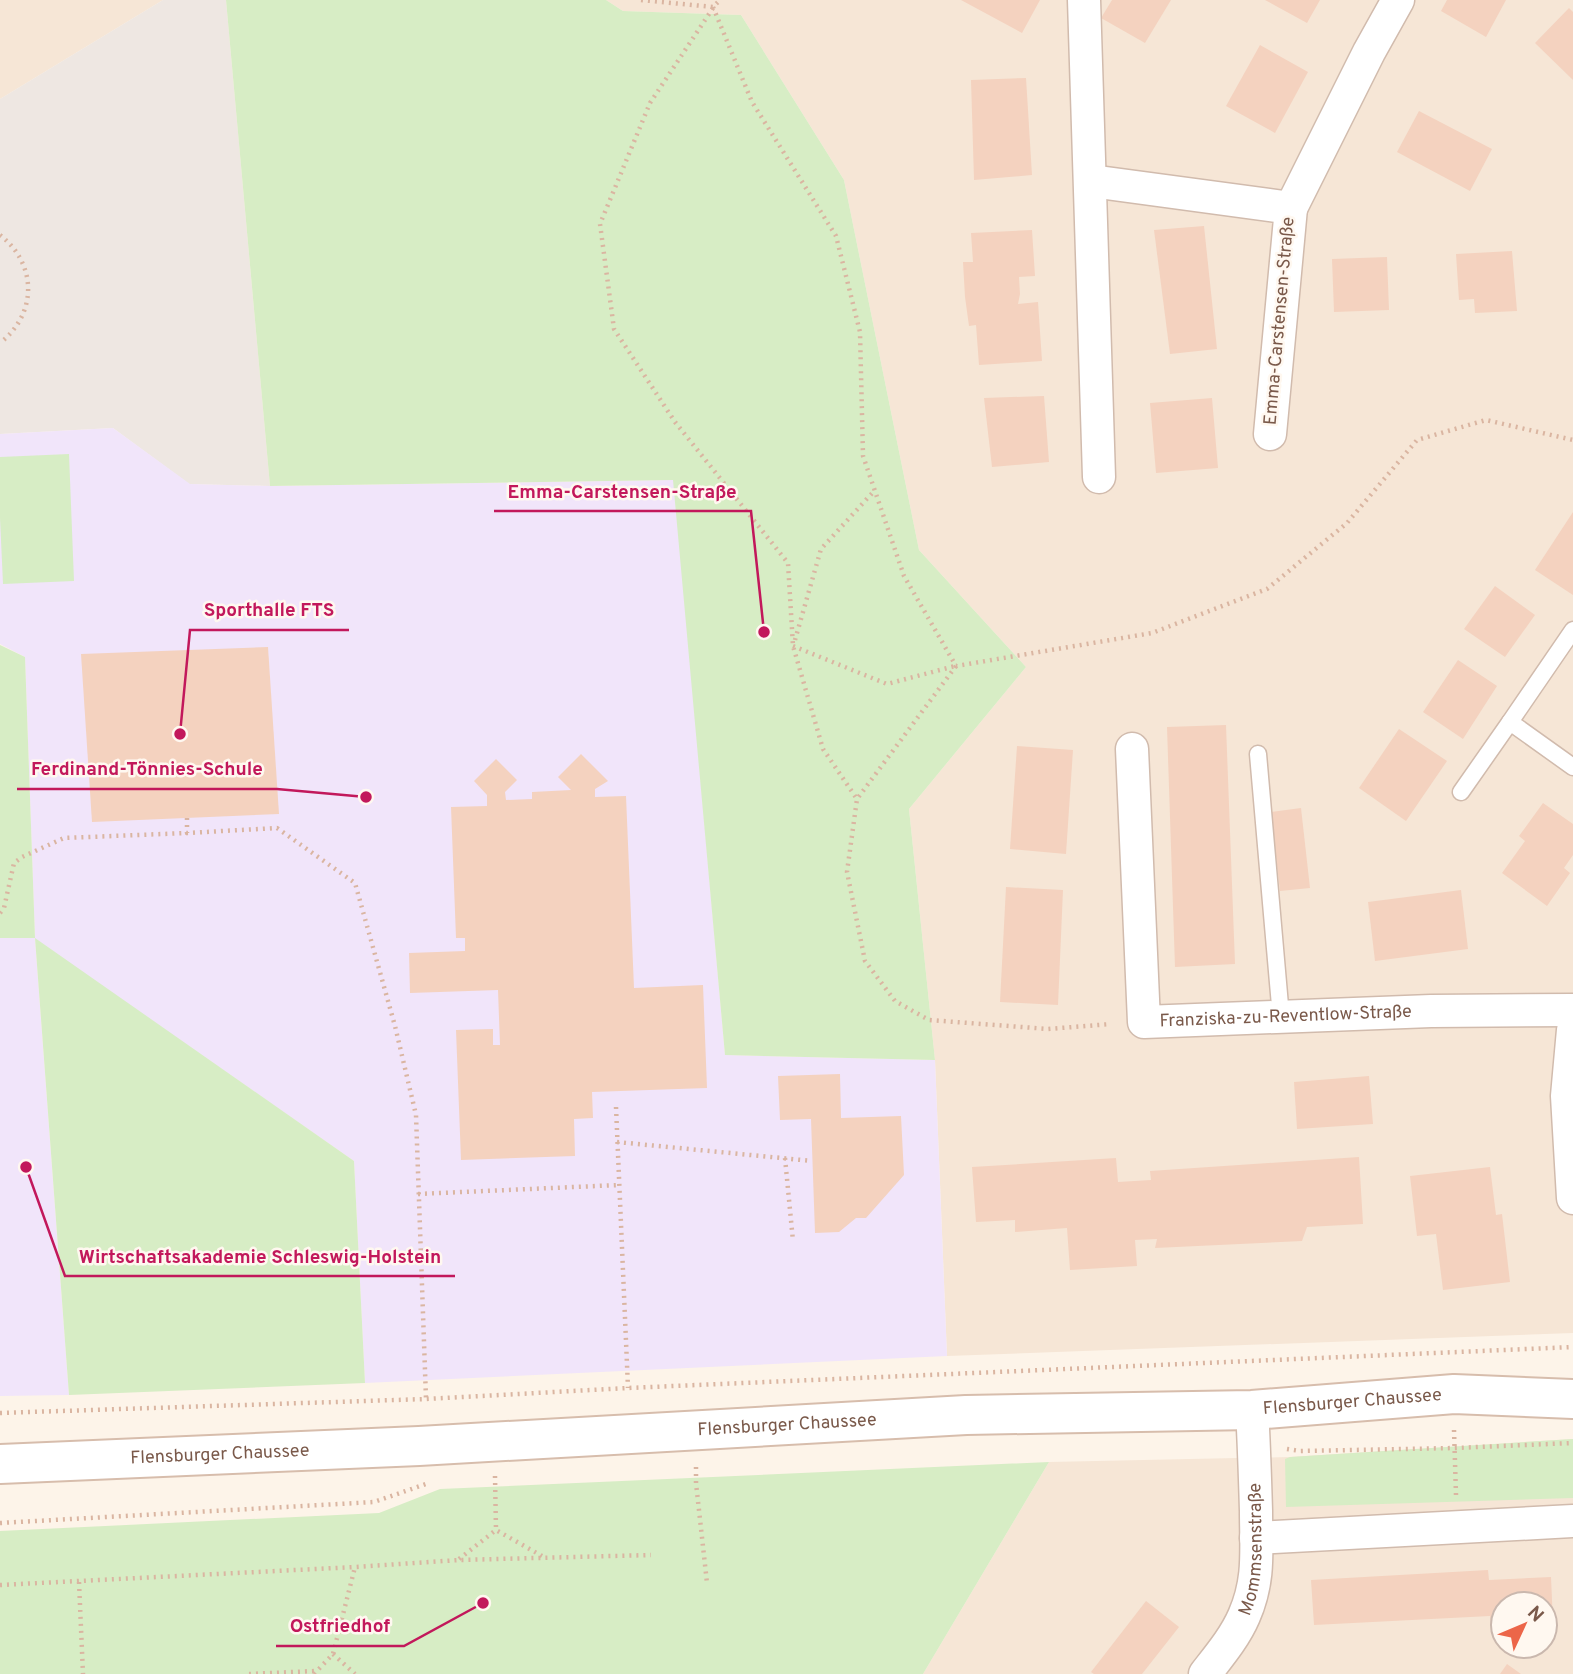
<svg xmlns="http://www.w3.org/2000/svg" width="1573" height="1674" viewBox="0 0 1573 1674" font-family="Overpass,sans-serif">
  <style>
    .residential { fill: #f6e6d6; fill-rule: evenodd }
    .industrial { fill: #eee7e2 }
    .education { fill: #f1e5fa }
    .green { fill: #d7edc5 }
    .building { fill: #f4d2bf }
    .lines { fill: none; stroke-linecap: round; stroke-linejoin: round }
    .lane-casing { stroke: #d1bbad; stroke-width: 19 }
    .street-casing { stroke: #d1bbad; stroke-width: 35 }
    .secondary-casing { stroke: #d7bdac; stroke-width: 42 }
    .path { stroke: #dab5a1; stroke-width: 4.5; stroke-dasharray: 2 5; stroke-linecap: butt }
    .lane { stroke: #fff; stroke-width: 16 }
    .street { stroke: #fff; stroke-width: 32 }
    .secondary { stroke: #fff; stroke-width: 38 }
    .labels { text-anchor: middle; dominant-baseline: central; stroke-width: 5; stroke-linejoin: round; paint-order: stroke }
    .street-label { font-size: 18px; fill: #7a594a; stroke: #fff8f0 }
    .leader { fill: none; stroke: #c2185b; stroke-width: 2.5 }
    .callout-dot { fill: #c2185b; stroke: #fff8f0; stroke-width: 2.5 }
    .callout-label { font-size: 19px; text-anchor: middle; font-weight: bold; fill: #c2185b; stroke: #fff8f0; stroke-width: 5; stroke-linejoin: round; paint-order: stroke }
  </style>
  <rect width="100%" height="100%" fill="#fdf4e9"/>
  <g class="residential">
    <path d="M0,0H163L0,99Z"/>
    <path d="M606,0H1573V1333L947,1356L935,1060L909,809L1026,667L919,550L844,180L741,15L623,11Z"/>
    <path d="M1573,1439V1674H923L1049,1462L1290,1457ZM1503,1604H1545V1646H1503Z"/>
  </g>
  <path class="industrial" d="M163,0H226L270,486L189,484L113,428L0,434V99Z"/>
  <path class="education" d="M113,428L190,484L270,486L674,480L725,1055L935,1060L947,1356L365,1383L354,1161L35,939L69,1395L0,1396V938H35L25,657L0,644V434Z"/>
  <g class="green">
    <path d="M226,0H606L623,11L741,15L844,180L919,550L1026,667L909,809L935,1060L725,1055L673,480L270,486Z"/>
    <path d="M69,454L74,581L3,584L0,518V457Z"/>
    <path d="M0,645L25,657L35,938L354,1161L365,1383L69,1395L35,938H0Z"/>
    <path d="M1573,1439V1498L1286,1507L1285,1459L1290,1457Z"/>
    <path d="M1049,1462L923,1674H0V1531L379,1513L440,1489Z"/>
  </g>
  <g class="building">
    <path d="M961,0H1040L1022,33Z"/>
    <path d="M1112,0H1171L1145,43L1101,18Z"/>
    <path d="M1265,0H1320L1307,23Z"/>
    <path d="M1447,0H1506L1486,37L1441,11Z"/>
    <path d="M1569,8L1573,12V80L1535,43Z"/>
    <path d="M1260,45L1308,72L1275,133L1226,106Z"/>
    <path d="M1026,78L1032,175L974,180L971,80Z"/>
    <path d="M1419,111L1492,149L1470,191L1397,152Z"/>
    <path d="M1204,226L1217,349L1170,354L1154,230Z"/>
    <path d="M1032,230L1035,276L1019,277L1020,294L1018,304L1038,302L1042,361L979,365L976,325L969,326L965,297L963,262H973L971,233Z"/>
    <path d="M1512,251L1517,311L1475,313L1474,299L1459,300L1456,254Z"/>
    <path d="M1387,257L1389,310L1334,312L1332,259Z"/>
    <path d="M1044,396L1049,462L992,467L984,398Z"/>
    <path d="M1212,398L1218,468L1156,473L1150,403Z"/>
    <path d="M1573,512V595L1535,570Z"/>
    <path d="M1495,586L1535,615L1505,657L1464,629Z"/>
    <path d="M268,647L279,814L92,822L81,654Z"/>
    <path d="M1458,660L1497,686L1463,739L1423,712Z"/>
    <path d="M1226,725L1235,964L1175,967L1167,727Z"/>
    <path d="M1399,729L1447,761L1406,821L1359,788Z"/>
    <path d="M1017,746L1073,750L1066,854L1010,849Z"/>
    <path d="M581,754L608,781L595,789V797L626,796L634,988L703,985L707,1088L592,1092L593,1118L574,1119L575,1156L461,1160L456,1030L493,1029V1045H500L498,990L410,993L409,953L465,951V938H456L451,807L487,806V795L474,781L496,759L517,780L505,792L506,800L532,799V792L571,790L558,777Z"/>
    <path d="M1543,803L1573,824V855L1564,868L1570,873L1547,906L1502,873L1525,841L1519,836Z"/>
    <path d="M1301,808L1310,888L1280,891L1271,812Z"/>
    <path d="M1006,887L1063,890L1058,1005L1000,1002Z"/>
    <path d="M1461,890L1468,949L1375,961L1368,902Z"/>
    <path d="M840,1074L841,1118L901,1116L904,1175L866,1218H856L839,1232L815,1233L811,1119L780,1120L778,1076Z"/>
    <path d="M1369,1076L1373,1124L1297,1129L1294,1082Z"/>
    <path d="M1359,1157L1363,1224L1307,1227L1302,1241L1155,1248L1157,1239L1135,1240L1137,1266L1070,1270L1067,1228L1015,1232V1220L976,1222L972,1167L1116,1158L1118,1182L1151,1180L1150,1171Z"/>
    <path d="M1490,1167L1496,1215L1502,1214L1510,1282L1443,1290L1436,1234L1417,1236L1410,1176Z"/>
    <path d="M1488,1570L1489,1580L1551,1577L1553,1623L1545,1624V1604H1503V1626L1491,1627L1490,1616L1314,1625L1311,1580Z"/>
    <path d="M1146,1601L1179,1627L1142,1674H1094L1091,1672Z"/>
    <path d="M1507,1664L1521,1674H1500Z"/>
  </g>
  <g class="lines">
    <g class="lane-casing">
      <g id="lane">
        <path d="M1573,630L1510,722L1573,767"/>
        <path d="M1258,754L1281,1017"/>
        <path d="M1461,792L1510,722"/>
      </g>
    </g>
    <g class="street-casing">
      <g id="street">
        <path d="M1084,0L1099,477"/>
        <path d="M1091,181L1291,208L1270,434"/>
        <path d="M1291,208L1369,52L1398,0"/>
        <path id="s1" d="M1132,749L1144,1022L1431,1011L1573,1010"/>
        <path d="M1573,1030L1567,1096L1573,1198"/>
        <path d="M1256,1538L1573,1521"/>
        <path id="s2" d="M1205,1674C1219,1656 1235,1637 1244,1616C1260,1580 1256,1550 1256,1511C1255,1477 1254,1444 1252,1410"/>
      </g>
    </g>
    <g class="secondary-casing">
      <g id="secondary">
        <path id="s3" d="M0,1464L419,1446L966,1415L1252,1410L1454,1394L1573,1399"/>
      </g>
    </g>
    <g class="path">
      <path d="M641,0L713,7L720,0"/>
      <path d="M713,7L752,102L836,236L860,332L863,456L904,576L956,666L1152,633L1267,589L1347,523L1417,440L1486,420L1573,440"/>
      <path d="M713,8L650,103L600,224L614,329L675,422L788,563L793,646L823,749L857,799"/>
      <path d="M0,235C37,264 38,313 0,343"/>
      <path d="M795,640L821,549L875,490"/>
      <path d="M793,646L887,684L955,666"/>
      <path d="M956,666L857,799L847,872L865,961L895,1001L929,1020L1048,1029L1111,1024"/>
      <path d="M187,818V833L277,828L355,883L395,1026L416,1115L426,1399"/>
      <path d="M0,913L4,908L14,863L22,857L64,838L187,833"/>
      <path d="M616,1107L628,1388"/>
      <path d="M617,1142L812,1161"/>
      <path d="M785,1158L793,1241"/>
      <path d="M418,1194L619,1185"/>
      <path d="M0,1413L426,1399L628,1388L1573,1347"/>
      <path d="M1454,1430L1456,1495"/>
      <path d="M1287,1449L1300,1451L1455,1448L1573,1443"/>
      <path d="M696,1467V1483L707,1583"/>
      <path d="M495,1476L496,1530"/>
      <path d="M0,1523L374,1502L426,1484"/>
      <path d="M459,1559L496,1530L542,1556"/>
      <path d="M79,1582L83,1674"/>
      <path d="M0,1585L355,1567"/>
      <path d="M333,1654L355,1674"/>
      <path d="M249,1674L315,1671"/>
      <path d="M314,1674L333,1654L355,1567L459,1560L651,1555"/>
    </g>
    <use href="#lane" class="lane"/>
    <use href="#street" class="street"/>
    <use href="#secondary" class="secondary"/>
  </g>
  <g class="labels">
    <g class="street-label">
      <text transform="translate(1280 321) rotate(-85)">Emma-Carstensen-Straße</text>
      <text stroke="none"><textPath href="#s1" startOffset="415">Franziska-zu-Reventlow-Straße</textPath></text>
      <text stroke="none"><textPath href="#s3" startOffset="1354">Flensburger Chaussee</textPath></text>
      <text stroke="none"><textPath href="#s3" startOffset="788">Flensburger Chaussee</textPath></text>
      <text stroke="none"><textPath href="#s3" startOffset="220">Flensburger Chaussee</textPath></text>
      <text stroke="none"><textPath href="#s2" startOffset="138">Mommsenstraße</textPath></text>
    </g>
  </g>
  <path class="leader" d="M764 632L751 511H494M180 734L190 630H349M366 797L277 789H17M26 1167L65 1276H455M483 1603L404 1646H276"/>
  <g class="callout-dot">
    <circle cx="764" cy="632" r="7"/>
    <circle cx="180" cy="734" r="7"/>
    <circle cx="366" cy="797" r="7"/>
    <circle cx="26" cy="1167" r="7"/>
    <circle cx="483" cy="1603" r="7"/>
  </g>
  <g class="callout-label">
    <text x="622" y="498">Emma-Carstensen-Straße</text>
    <text x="269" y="616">Sporthalle FTS</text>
    <text x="147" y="775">Ferdinand-Tönnies-Schule</text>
    <text x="260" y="1263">Wirtschaftsakademie Schleswig-Holstein</text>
    <text x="340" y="1632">Ostfriedhof</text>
  </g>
  <g transform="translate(1524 1625) rotate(46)"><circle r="33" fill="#fff8f0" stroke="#cab8ae" stroke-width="2"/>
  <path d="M0-5L12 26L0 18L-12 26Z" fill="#ec6649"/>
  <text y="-10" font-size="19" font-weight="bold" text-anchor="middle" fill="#7a594a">N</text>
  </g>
</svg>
